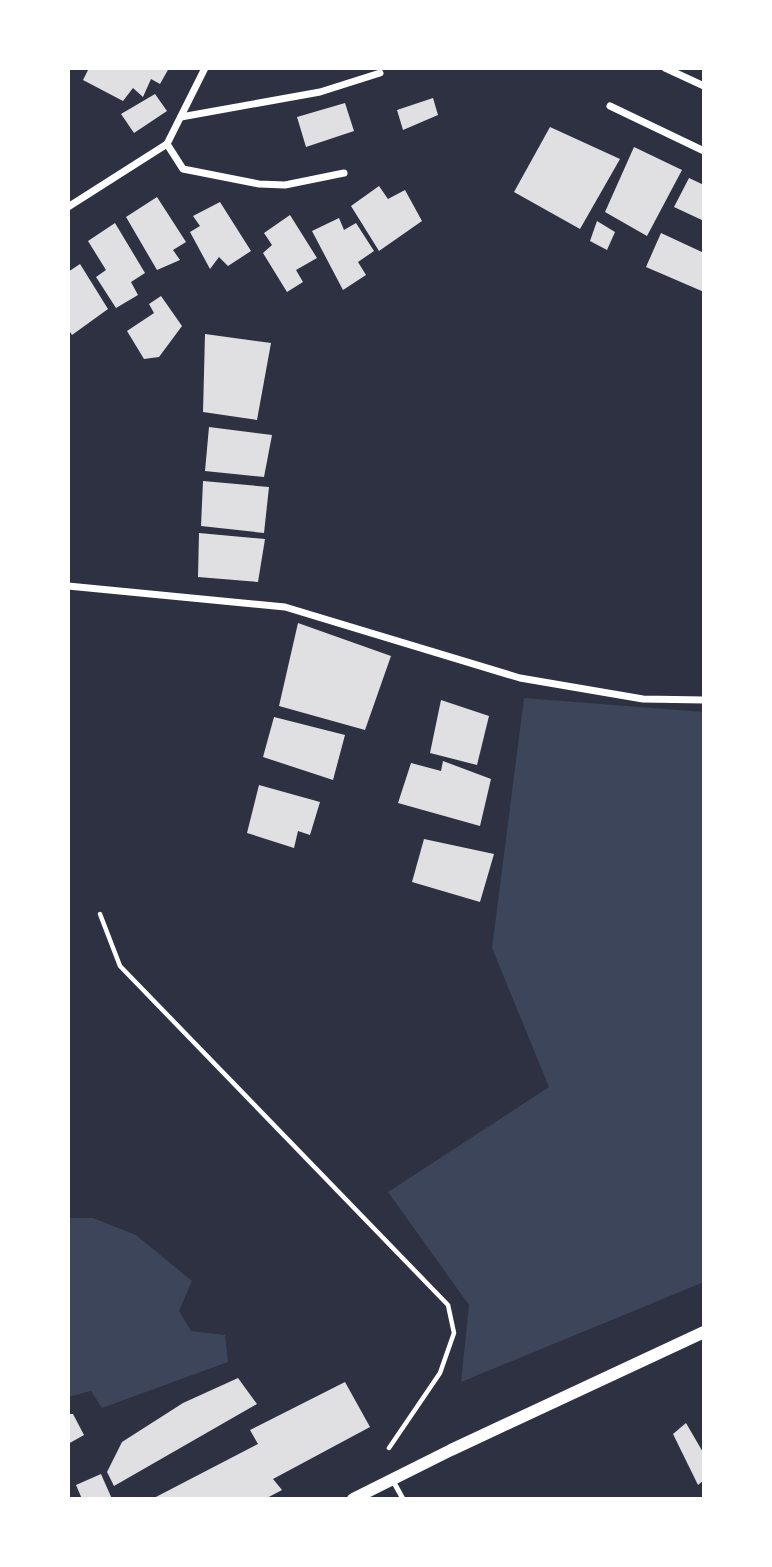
<svg xmlns="http://www.w3.org/2000/svg" width="772" height="1567" viewBox="0 0 772 1567" font-family="Mulish,sans-serif">
  <style>
    .green { fill: #3c4559 }
    .building { fill: #e0e0e3 }
    .lines { fill: none; stroke-linecap: round; stroke-linejoin: round }
    .path { stroke: #fff; stroke-width: 4.5 }
    .service { stroke: #fff; stroke-width: 5 }
    .minor { stroke: #fff; stroke-width: 7 }
    .tertiary { stroke: #fff; stroke-width: 12 }
  </style>
  <rect width="100%" height="100%" fill="#2d3142"/>
  <g class="green">
    <path d="M524,698L704,712V1282L461,1382L469,1305L388,1192L549,1087L492,948Z"/>
    <path d="M68,1218H93L136,1235L192,1281L179,1311L191,1331L225,1335L228,1362L102,1408L91,1391L68,1397Z"/>
  </g>
  <g class="building">
    <path d="M89,68H169L160,84L151,79L143,97L133,88L123,101L83,80Z"/>
    <path d="M155,94L167,111L134,133L121,114Z"/>
    <path d="M433,98L438,115L403,130L397,110Z"/>
    <path d="M345,103L354,131L306,147L297,117Z"/>
    <path d="M550,127L620,159L580,229L514,192Z"/>
    <path d="M634,147L682,170L647,236L605,212Z"/>
    <path d="M689,178L704,185V221L674,207Z"/>
    <path d="M379,186L388,199L405,190L422,221L379,251L351,206Z"/>
    <path d="M157,197L186,242L173,250L180,260L157,270L126,217Z"/>
    <path d="M220,202L251,251L228,266L219,257L210,269L190,232L200,226L193,216Z"/>
    <path d="M290,215L317,258L296,270L303,282L287,292L263,253L272,245L264,233Z"/>
    <path d="M339,218L344,230L356,223L374,251L358,262L366,275L343,290L312,231Z"/>
    <path d="M597,221L615,232L607,250L590,241Z"/>
    <path d="M115,223L145,273L131,282L138,295L116,308L96,277L106,270L88,241Z"/>
    <path d="M661,233L704,253V292L646,267Z"/>
    <path d="M80,264L108,309L72,335L68,329V272Z"/>
    <path d="M161,296L182,326L159,357L144,359L127,331L154,313L149,304Z"/>
    <path d="M205,334L271,343L257,420L203,412Z"/>
    <path d="M209,427L272,435L264,477L205,471Z"/>
    <path d="M203,481L269,487L264,533L201,526Z"/>
    <path d="M199,533L265,539L258,582L198,577Z"/>
    <path d="M298,623L391,656L365,730L279,706Z"/>
    <path d="M441,700L489,716L477,765L430,753Z"/>
    <path d="M274,717L345,735L333,780L263,757Z"/>
    <path d="M443,761L491,779L480,826L398,803L411,763L441,771Z"/>
    <path d="M259,785L320,802L310,835L298,831L294,848L247,833Z"/>
    <path d="M424,839L494,854L480,902L412,882Z"/>
    <path d="M238,1378L257,1404L114,1486L107,1472L122,1442L183,1403Z"/>
    <path d="M345,1382L370,1427L273,1479L282,1490L265,1499H152L258,1444L250,1430Z"/>
    <path d="M68,1414H73L84,1435L68,1444Z"/>
    <path d="M686,1423L704,1454V1480L698,1485L673,1434Z"/>
    <path d="M101,1474L112,1499H82L76,1485Z"/>
  </g>
  <g class="lines">
    <path class="path" d="M100,914L120,966L448,1305L454,1333L440,1373L389,1448"/>
    <path class="service" d="M392,1479L403,1499"/>
    <g class="minor">
      <path d="M665,68L704,86"/>
      <path d="M610,106L704,151"/>
      <path d="M181,117L320,92L380,73"/>
      <path d="M167,144L183,169L259,184L285,185L344,173"/>
      <path d="M68,207L167,144L205,68"/>
      <path d="M68,586L285,607L520,678L643,699L704,700"/>
    </g>
    <path class="tertiary" d="M353,1499L451,1450L704,1332"/>
  </g>
  <rect width="772" height="1567" fill="none" stroke="#ffffff" stroke-width="140"/>
</svg>
